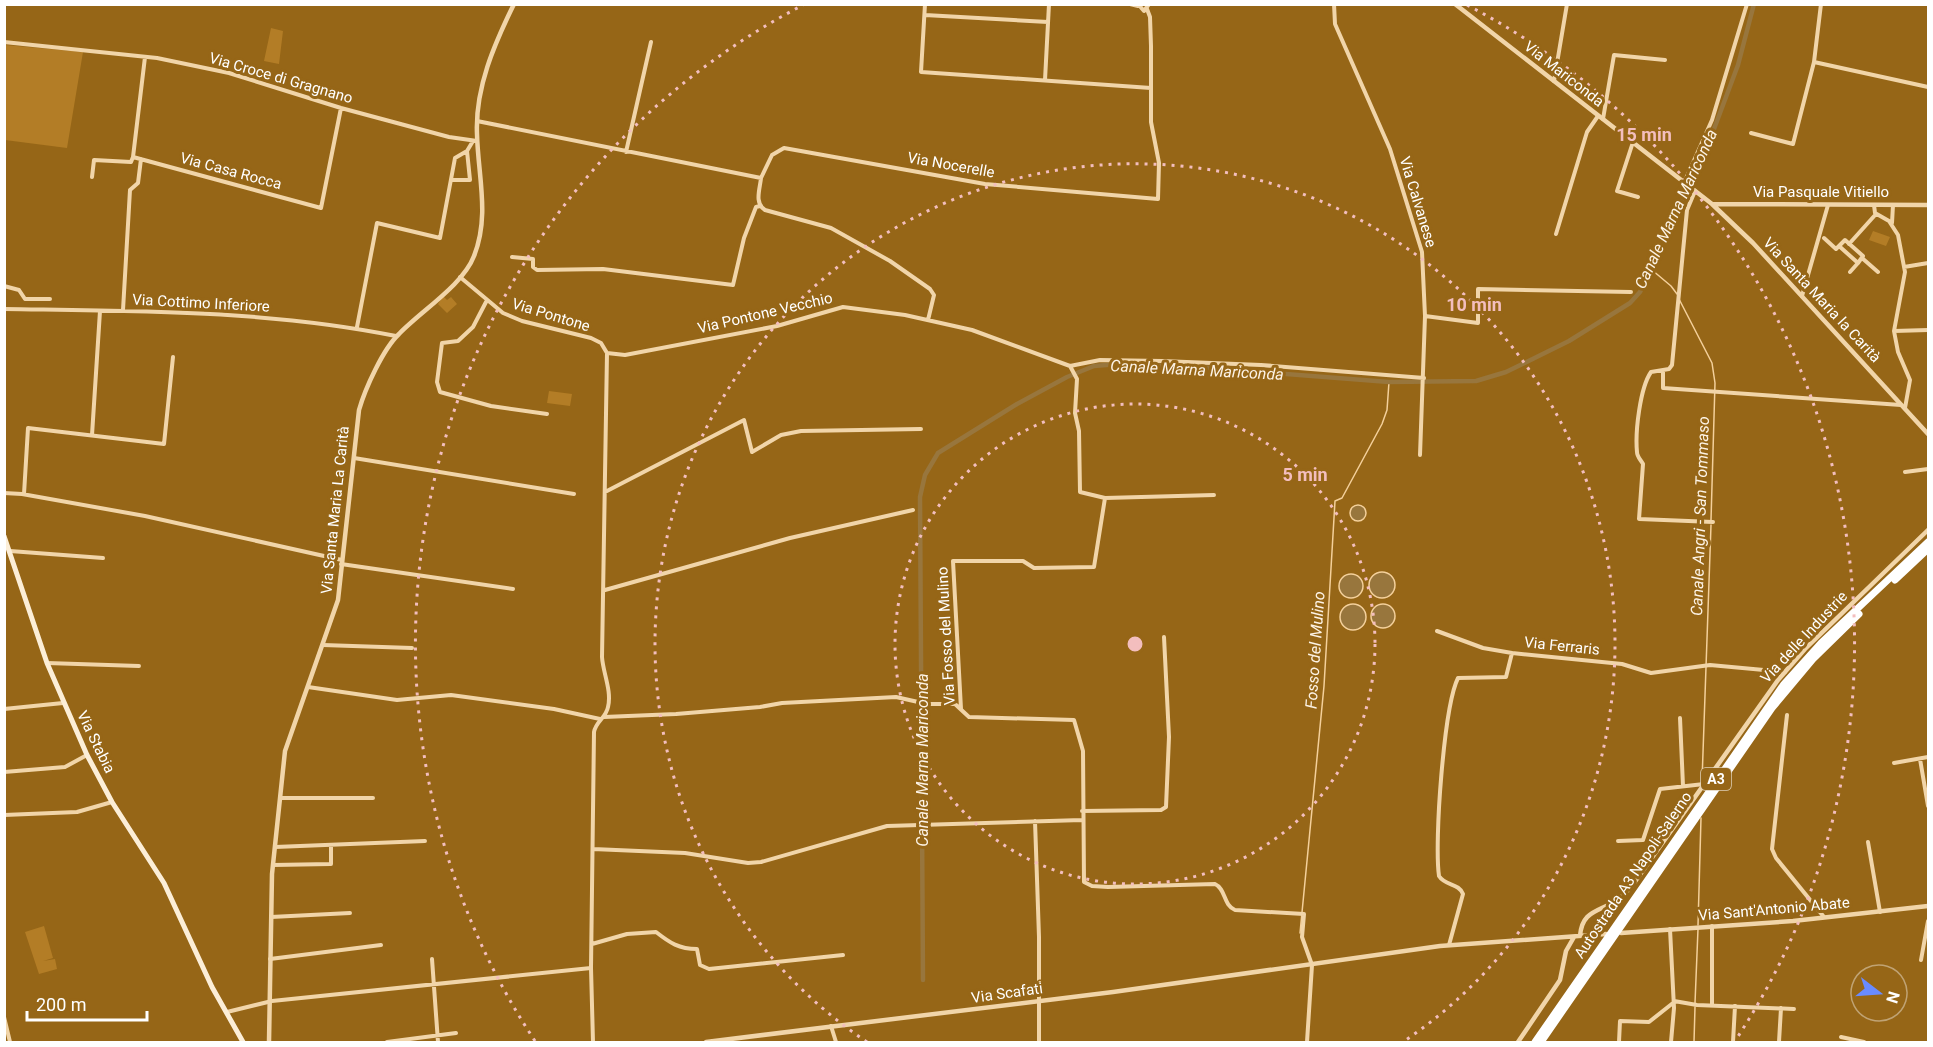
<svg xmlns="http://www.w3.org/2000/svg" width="1933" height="1047" viewBox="0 0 1933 1047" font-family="Roboto,sans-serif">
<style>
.green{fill:#b37d26}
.water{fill:#98763d;stroke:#f4d09b;stroke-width:1.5}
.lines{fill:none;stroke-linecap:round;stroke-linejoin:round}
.stream{stroke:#f4d09b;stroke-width:1.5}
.canal{stroke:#98763d;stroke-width:4.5}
.minor{stroke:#f1d5a9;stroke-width:4}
.tertiary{stroke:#f1d5a9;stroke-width:4.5}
.secondary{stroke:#fceed7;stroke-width:5}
.motorway{stroke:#fff;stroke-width:7}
.ring{fill:none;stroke:#f3bebe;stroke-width:3;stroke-dasharray:3 6}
.labels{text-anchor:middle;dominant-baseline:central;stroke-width:6;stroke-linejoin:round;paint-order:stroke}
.shield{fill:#966617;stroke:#e0d1b9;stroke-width:1.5}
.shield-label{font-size:14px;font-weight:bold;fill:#fff}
.street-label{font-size:15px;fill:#fff;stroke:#966617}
.water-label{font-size:16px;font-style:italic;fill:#fdf3e5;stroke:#966617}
.centre{fill:#f3bebe;stroke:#966617;stroke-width:3}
.ring-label{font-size:18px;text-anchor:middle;font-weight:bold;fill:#f3bebe;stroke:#966617;stroke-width:6;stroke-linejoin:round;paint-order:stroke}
</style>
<rect width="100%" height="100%" fill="#966617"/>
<path class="green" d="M271 28 283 31 279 64 264 61Z
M5 45 83 52 67 148 5 140Z
M1873 231 1890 237 1886 246 1869 240Z
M443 296 447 300 451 297 457 304 447 313 438 304Z
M549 391 572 394 570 406 547 403Z
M44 926 53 958 43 961 55 959 57 969 39 974 25 932Z"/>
<path class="water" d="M1350 513a8 8 0 1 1 16 0a8 8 0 1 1-16 0Z
M1369 585a13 13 0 1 1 26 0a13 13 0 1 1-26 0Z
M1339 586a12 12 0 1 1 24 0a12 12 0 1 1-24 0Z
M1371 616a12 12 0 1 1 24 0a12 12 0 1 1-24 0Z
M1340 617a13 13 0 1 1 26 0a13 13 0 1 1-26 0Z"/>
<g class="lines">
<path class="stream" d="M1652 270 1671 286 1677 294
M1679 299 1712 363 1715 383 1711 520
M1702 781 1711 525
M1698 925 1701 818
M1300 933 1324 686 1335 501 1342 498 1382 424 1387 410 1389 382
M1695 1003 1698 929
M1694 1042 1695 1007"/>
<path class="canal" d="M923 980 920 497 925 475 938 453 1017 404 1067 377 1094 366 1119 364 1196 367 1389 382 1476 381 1506 372 1569 341 1630 303 1640 292 1708 145 1738 65 1754 4"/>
<path class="minor" d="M925 4 921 72 1151 88
M1130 4 1138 6
M1138 4 1144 11 1149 4
M1334 4 1335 24 1390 149 1422 252 1425 316 1420 455
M925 15 1048 22
M4 42 157 58 229 73 341 108 449 137 477 141
M1814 62 1928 87
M1045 80 1049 4
M1554 81 1567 4
M1603 119 1614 55 1665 60
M477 121 761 178 772 155 784 148 985 184 1158 199 1159 163 1151 122V46L1150 17 1147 9
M1751 133 1793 144 1814 62 1821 4
M1633 142 1617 191 1638 197
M626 152 651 42
M133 157 321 208 341 108
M133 157 145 57
M92 177 94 160 131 162 133 157
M761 178C760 189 754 203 765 210L831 228 890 261 930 289 934 295 928 320
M451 180H470L467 151
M1684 183 1712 120 1747 4
M1695 191 1687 210 1672 365 1669 369 1651 372C1640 388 1635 432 1637 452 1637 457 1641 460 1643 464L1639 519 1713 522
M1874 205 1875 213 1889 221 1898 235 1905 272 1894 331 1898 352 1910 380 1905 408
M1892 223 1893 205
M1556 234 1587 132 1598 116
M1824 238 1836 249 1839 246
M1845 240 1863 256 1858 263 1839 246Z
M1849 244 1876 214
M512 257 533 259V267L537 270 603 269 733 285 744 238 756 207 760 206
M1862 258 1878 272
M1904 267 1928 263
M1850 272 1858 263
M460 277 503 313 522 321 591 338 601 343 607 353
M4 286 19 290 25 299H50
M1802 296 1828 205
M486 302 473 327 458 341 442 343 437 382 440 392 491 406 547 414
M4 309C135 311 267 310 396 336
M123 310 130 190 138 183 141 159
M1425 316 1478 323V289L1631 292
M357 327 377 223 440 238 455 158 467 151 473 141
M1894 331 1928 330
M607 353 625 355 777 326 843 307 905 315 972 330 1070 366 1100 360 1162 361 1261 365 1424 378
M1070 366 1077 379 1075 413 1079 431 1080 492 1105 498
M1663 370V388L1901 405
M92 435 100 311
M354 458 574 494
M1905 472 1928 469
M605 492 744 420 752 452 781 435 801 431 921 429
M4 493 22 494 145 516 342 560
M24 494 28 428 164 444 173 357
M10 551 103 558
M341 564 513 589
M605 590 790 538 913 510
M1437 631 1483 648 1512 653
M323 645 412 648
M47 663 139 666
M308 687 397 700 451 695 554 709 600 719
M4 709 63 703
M961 709 953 561H1023L1034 568 1094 567 1105 498 1214 495
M1787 715 1772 849 1776 858 1824 917
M604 717 676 714 760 707 782 703 896 697 927 704H955L969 717 1074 720 1083 751 1084 882 1092 886 1108 887 1215 884C1226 889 1223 905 1235 910L1304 914 1302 937 1312 965 1307 1042
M1680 718 1683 786
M1920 759 1928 806
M1894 763 1928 757
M4 772 65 767 87 755
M280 798H373
M1082 811 1161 810 1166 807 1169 737 1164 637
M4 815 77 812 112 802
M1035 821 1039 937V1042
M1618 841 1643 840 1660 789 1704 784
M1868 842 1880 912
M275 847 425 841
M593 849 685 853 748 863 761 862 887 826 1082 820
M273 865 331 864V845
M271 917 350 913
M1712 926V1005
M1670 929 1674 1008 1671 1042
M592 944 627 934 656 932C670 943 679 949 697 949L700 965 709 969 843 955
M1449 945 1463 894C1459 883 1445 886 1439 876 1434 842 1444 706 1458 678L1506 677 1512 653 1622 664 1651 673 1710 665 1785 672
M270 959 381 945
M432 959 438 1042
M1921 960 1928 921
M1674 1001 1697 1005 1794 1009
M227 1012 272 1001 591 968
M4 1017 10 1042
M831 1026 836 1042
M1841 1037 1864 1042
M387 1042 456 1033
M593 1042 591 968 594 732C596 721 606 718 608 707 612 691 603 673 602 657L607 353
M1619 1042 1620 1021 1649 1022 1673 1003
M1733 1042 1735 1006
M1779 1042 1781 1008"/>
<path class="tertiary" d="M1455 4 1712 204 1753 243 1928 434
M1712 204 1928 205
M1621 933 1793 921 1928 906
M1580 936C1582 910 1599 912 1617 900 1624 896 1629 889 1634 883L1778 680 1805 649 1928 530
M269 1042 272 874 285 751 338 600 359 410C365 389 383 349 399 334 421 311 463 285 474 256 490 216 478 176 477 134 475 88 494 45 514 4
M706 1042 1113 992 1440 946 1606 934
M1518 1042 1560 980 1566 951 1574 937"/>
<path class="secondary" d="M4 536 47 663 87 755 112 802 164 883 212 987 243 1042"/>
<path class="motorway" d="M1895 580 1928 549
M1535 1042 1784 684 1821 643 1928 542
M1541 1042 1772 708 1813 659 1859 614"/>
</g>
<g class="ring">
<circle cx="1135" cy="644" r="240"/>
<path d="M867 1042A480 480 0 1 1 1403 1042"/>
<path d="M535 1041A720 720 0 0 1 803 5M1467 5A720 720 0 0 1 1735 1041"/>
</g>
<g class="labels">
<rect class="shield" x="1701" y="768" width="30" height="22" rx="4.5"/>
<g class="shield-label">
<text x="1716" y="779">A3</text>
</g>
<g class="street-label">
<text transform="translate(1564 74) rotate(38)">Via Mariconda</text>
<text transform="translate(281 78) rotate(16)">Via Croce di Gragnano</text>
<text transform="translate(951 165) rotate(10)">Via Nocerelle</text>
<text transform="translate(231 171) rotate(15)">Via Casa Rocca</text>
<text x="1821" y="192">Via Pasquale Vitiello</text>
<text transform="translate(1418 202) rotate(73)">Via Calvanese</text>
<text transform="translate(1822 300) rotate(47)">Via Santa Maria la Carità</text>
<text transform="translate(201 303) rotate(3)">Via Cottimo Inferiore</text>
<text transform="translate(765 313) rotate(-13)">Via Pontone Vecchio</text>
<text transform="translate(551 315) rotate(17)">Via Pontone</text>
<text transform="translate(335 510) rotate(-84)">Via Santa Maria La Carità</text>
<text transform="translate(946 636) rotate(-93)">Via Fosso del Mulino</text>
<text transform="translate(1804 637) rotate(-47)">Via delle Industrie</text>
<text transform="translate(1562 646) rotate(6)">Via Ferraris</text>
<text transform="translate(96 742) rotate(64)">Via Stabia</text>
<text transform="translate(1633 875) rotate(-56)">Autostrada A3 Napoli-Salerno</text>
<text transform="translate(1774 909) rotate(-5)">Via Sant'Antonio Abate</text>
<text transform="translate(1007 993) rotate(-8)">Via Scafati</text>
</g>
<g class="water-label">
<text transform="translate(1676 209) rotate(-65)">Canale Marna Mariconda</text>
<text transform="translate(1197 370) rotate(3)">Canale Marna Mariconda</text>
<text transform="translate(1700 516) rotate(-88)">Canale Angri - San Tommaso</text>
<text transform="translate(1315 650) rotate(-86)">Fosso del Mulino</text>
<text transform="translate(922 760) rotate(-90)">Canale Marna Mariconda</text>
</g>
</g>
<circle cx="1135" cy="644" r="9" class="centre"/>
<g class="ring-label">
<text x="1644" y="141">15 min</text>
<text x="1474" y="311">10 min</text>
<text x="1305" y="481">5 min</text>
</g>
<rect width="1933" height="1047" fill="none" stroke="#ffffff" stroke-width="12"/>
<g transform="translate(1879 993) rotate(107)"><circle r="28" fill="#966617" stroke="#c0a374" stroke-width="1.5"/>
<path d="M0-4.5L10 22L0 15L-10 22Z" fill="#698bff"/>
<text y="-9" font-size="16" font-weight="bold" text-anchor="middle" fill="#ffffff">N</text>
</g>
<path d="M27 1011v9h120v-9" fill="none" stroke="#ffffff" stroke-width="3"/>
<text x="36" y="1011" font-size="18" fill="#ffffff" stroke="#966617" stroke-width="4.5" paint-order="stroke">200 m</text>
</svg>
